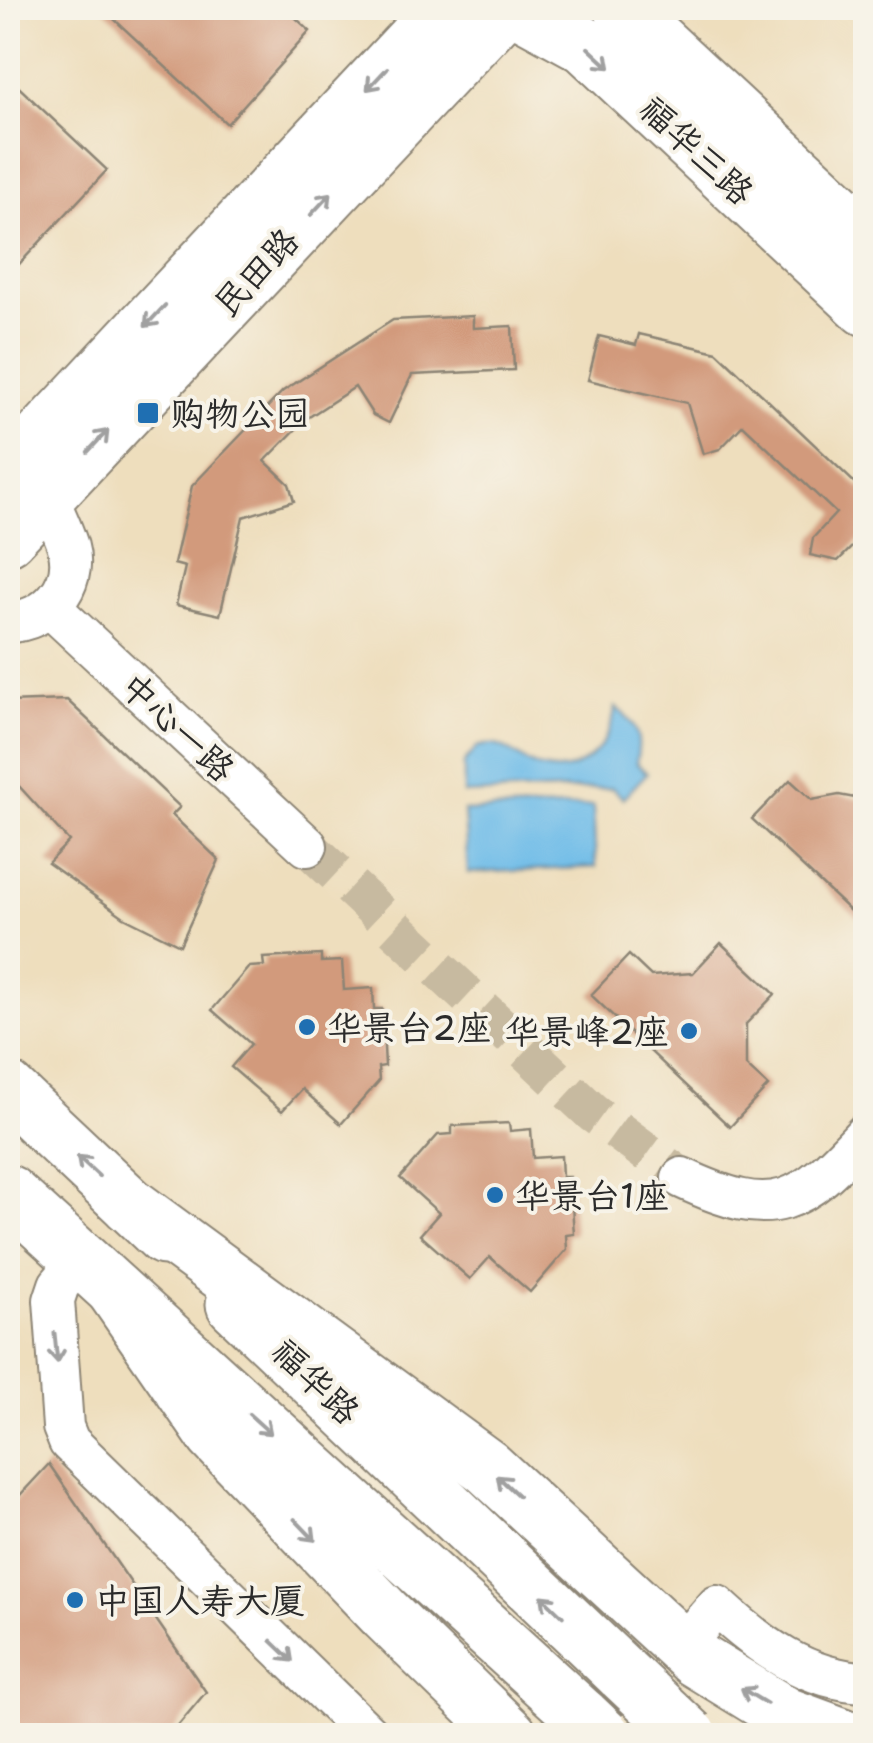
<svg xmlns="http://www.w3.org/2000/svg" width="873" height="1743" viewBox="0 0 873 1743" font-family="'Shantell Sans','LXGW WenKai TC',sans-serif">
<style>
.water{fill:#6ebce8;stroke:#4c748a;stroke-width:2.5}
.building{fill:#d29a7c}
.lines{fill:none;stroke-linecap:round;stroke-linejoin:round}
.street-tunnel{stroke:#c7baa0;stroke-width:40;stroke-dasharray:40 20;stroke-linecap:butt}
.street-casing{stroke:#8c8474;stroke-width:44}
.secondary-casing{stroke:#8c8474;stroke-width:59}
.primary-casing{stroke:#8c8474;stroke-width:59}
.street{stroke:#fff;stroke-width:40}
.secondary{stroke:#fff;stroke-width:55}
.primary{stroke:#fff;stroke-width:55}
.secondary-bridge-casing{stroke:#8c8474;stroke-width:59;stroke-linecap:butt}
.secondary-bridge{stroke:#fff;stroke-width:55}
.oneway{stroke:#a0a0a0}
.poi-dot{fill:#1f6fb2;stroke:#f7f3e8;stroke-width:4}
.labels{text-anchor:middle;dominant-baseline:central;stroke-width:8;stroke-linejoin:round;paint-order:stroke}
.street-label{font-size:35px;fill:#2b2b2b;stroke:#f7f3e8}
.poi-label{font-size:35px;fill:#2b2b2b;stroke:#f7f3e8;text-anchor:start}
</style>
<rect width="100%" height="100%" fill="#f7f3e8"/>
<filter id="ink" filterUnits="userSpaceOnUse"><feTurbulence type="fractalNoise" baseFrequency=".01" numOctaves="2"/><feDisplacementMap in="SourceGraphic" scale="20" xChannelSelector="R" yChannelSelector="G"/><feConvolveMatrix kernelMatrix="1 2 1 2 8 2 1 2 1" color-interpolation-filters="sRGB"/></filter>
<filter id="wash" filterUnits="userSpaceOnUse"><feTurbulence type="fractalNoise" baseFrequency=".0048" numOctaves="4" result="noise"/><feDisplacementMap in="SourceGraphic" scale="40" xChannelSelector="R" yChannelSelector="G"/><feGaussianBlur stdDeviation="2.25" result="paint"/><feColorMatrix in="noise" values="0 0 0 0 0 0 0 0 0 0 0 0 0 0 0 0 0 1.4 0 .05"/><feComposite in="paint" operator="in"/></filter>
<g filter="url(#wash)">
<rect width="100%" height="100%" fill="#eedebd"/>
<path class="water" d="M615 707C637 723 642 736 636 763L647 773 623 798 612 788 464 794V763L477 747C505 737 515 761 541 768 582 779 612 744 615 707Z
M593 806 596 867 468 873 464 811Z"/>
<g id="blocks">
<path class="building" d="M102 8H285L310 31 227 124Z
M8 77 107 170 8 276Z
M473 316V328L512 326 514 370 412 375 389 423 373 415 355 387 306 419 265 461 289 484 294 501 243 517 220 615 176 605 185 567 174 564 192 486 283 391 393 320Z
M639 334 717 352 860 488 866 482V540L862 537 838 561 810 555 813 538 836 513 743 425 720 449 703 454 687 403 588 380 599 336 636 345Z
M67 700 180 807 172 815 219 860 180 945 124 917 48 863 69 841 8 774V702Z
M790 780 812 800 839 795 866 800V926L752 819Z
M721 943 775 994 746 1024V1066L768 1086 730 1127 591 995 629 955 651 976 693 973Z
M321 955V962L342 961 344 990 373 988 374 1009H382L385 1066 378 1067 379 1081 341 1124 302 1089 282 1111 231 1067 251 1044 212 1010 249 967 264 966 263 958Z
M509 1123 510 1131 531 1129 533 1158 561 1156 562 1177H570L574 1234 566 1235 567 1249 530 1292 490 1257 470 1279 420 1235 439 1213 400 1178 438 1135 452 1134V1126Z
M49 1464 206 1692 169 1736H8V1508Z"/>
</g>
</g>
<g filter="url(#ink)">
<use href="#blocks" fill-opacity="0" stroke="#8c8474" stroke-width="2.5"/>
<g class="lines">
<path class="street-tunnel" d="M307 846 593 1113 682 1178"/>
<g class="street-casing">
<path id="street" d="M50 607 307 846
M8 622C46 622 79 586 68 547 63 530 54 512 47 496
M682 1178C776 1222 799 1205 866 1133
M81 1259 59 1285 54 1300 63 1427 69 1442 370 1736
M695 1631 717 1606C759 1645 806 1680 866 1682"/>
</g>
<g class="secondary-casing">
<path id="secondary" d="M517 8 585 45 866 308
M622 8 866 235
M8 473 443 8
M8 537 505 8
M8 1090 164 1237
M8 1193 583 1717
M234 1304 623 1674"/>
</g>
<g class="primary-casing">
<path id="primary" d="M130 1205 487 1467 695 1659 786 1715 843 1736
M114 1290 214 1435 386 1615 510 1736"/>
</g>
<use href="#street" class="street"/>
<use href="#secondary" class="secondary"/>
<use href="#primary" class="primary"/>
<g class="secondary-bridge-casing">
<path id="secondary-bridge" d="M623 1674 689 1736
M583 1717 603 1736"/>
</g>
<use href="#secondary-bridge" class="secondary-bridge"/>
</g>
<defs><path id="oneway-shaft" d="M-6 0H5M1.5-3L5.5 0L1.5 3" fill="none" stroke-width="1.6" stroke-linecap="round" stroke-linejoin="round" transform="scale(2.5)"/></defs>
<g class="oneway">
<use href="#oneway-shaft" transform="translate(599 58) rotate(43)"/>
<use href="#oneway-shaft" transform="translate(377 79) rotate(133)"/>
<use href="#oneway-shaft" transform="translate(321 204) rotate(-47)"/>
<use href="#oneway-shaft" transform="translate(155 316) rotate(133)"/>
<use href="#oneway-shaft" transform="translate(98 441) rotate(-47)"/>
<use href="#oneway-shaft" transform="translate(88 1166) rotate(-137)"/>
<use href="#oneway-shaft" transform="translate(56 1348) rotate(84)"/>
<use href="#oneway-shaft" transform="translate(260 1424) rotate(42)"/>
<use href="#oneway-shaft" transform="translate(508 1486) rotate(-137)"/>
<use href="#oneway-shaft" transform="translate(305 1530) rotate(46)"/>
<use href="#oneway-shaft" transform="translate(552 1606) rotate(-136)"/>
<use href="#oneway-shaft" transform="translate(282 1651) rotate(44)"/>
<use href="#oneway-shaft" transform="translate(754 1696) rotate(-149)"/>
</g>
</g>
<g class="poi-dot">
<rect x="136" y="401" width="24" height="24" rx="5"/>
<circle cx="307" cy="1027" r="10"/>
<circle cx="689" cy="1031" r="10"/>
<circle cx="495" cy="1195" r="10"/>
<circle cx="75" cy="1600" r="10"/>
</g>
<g class="labels">
<g class="street-label">
<text transform="translate(697 150) rotate(43)">福华三路</text>
<text transform="translate(256 272) rotate(-47)">民田路</text>
<text transform="translate(178 727) rotate(43)">中心一路</text>
<text transform="translate(316 1381) rotate(44)">福华路</text>
</g>
<g class="poi-label">
<text x="170" y="413">购物公园</text>
<text x="327" y="1027">华景台2座</text>
<text x="669" y="1031" text-anchor="end">华景峰2座</text>
<text x="515" y="1195">华景台1座</text>
<text x="95" y="1600">中国人寿大厦</text>
</g>
</g>
<rect width="873" height="1743" fill="none" stroke="#f7f3e8" stroke-width="40"/>
</svg>
